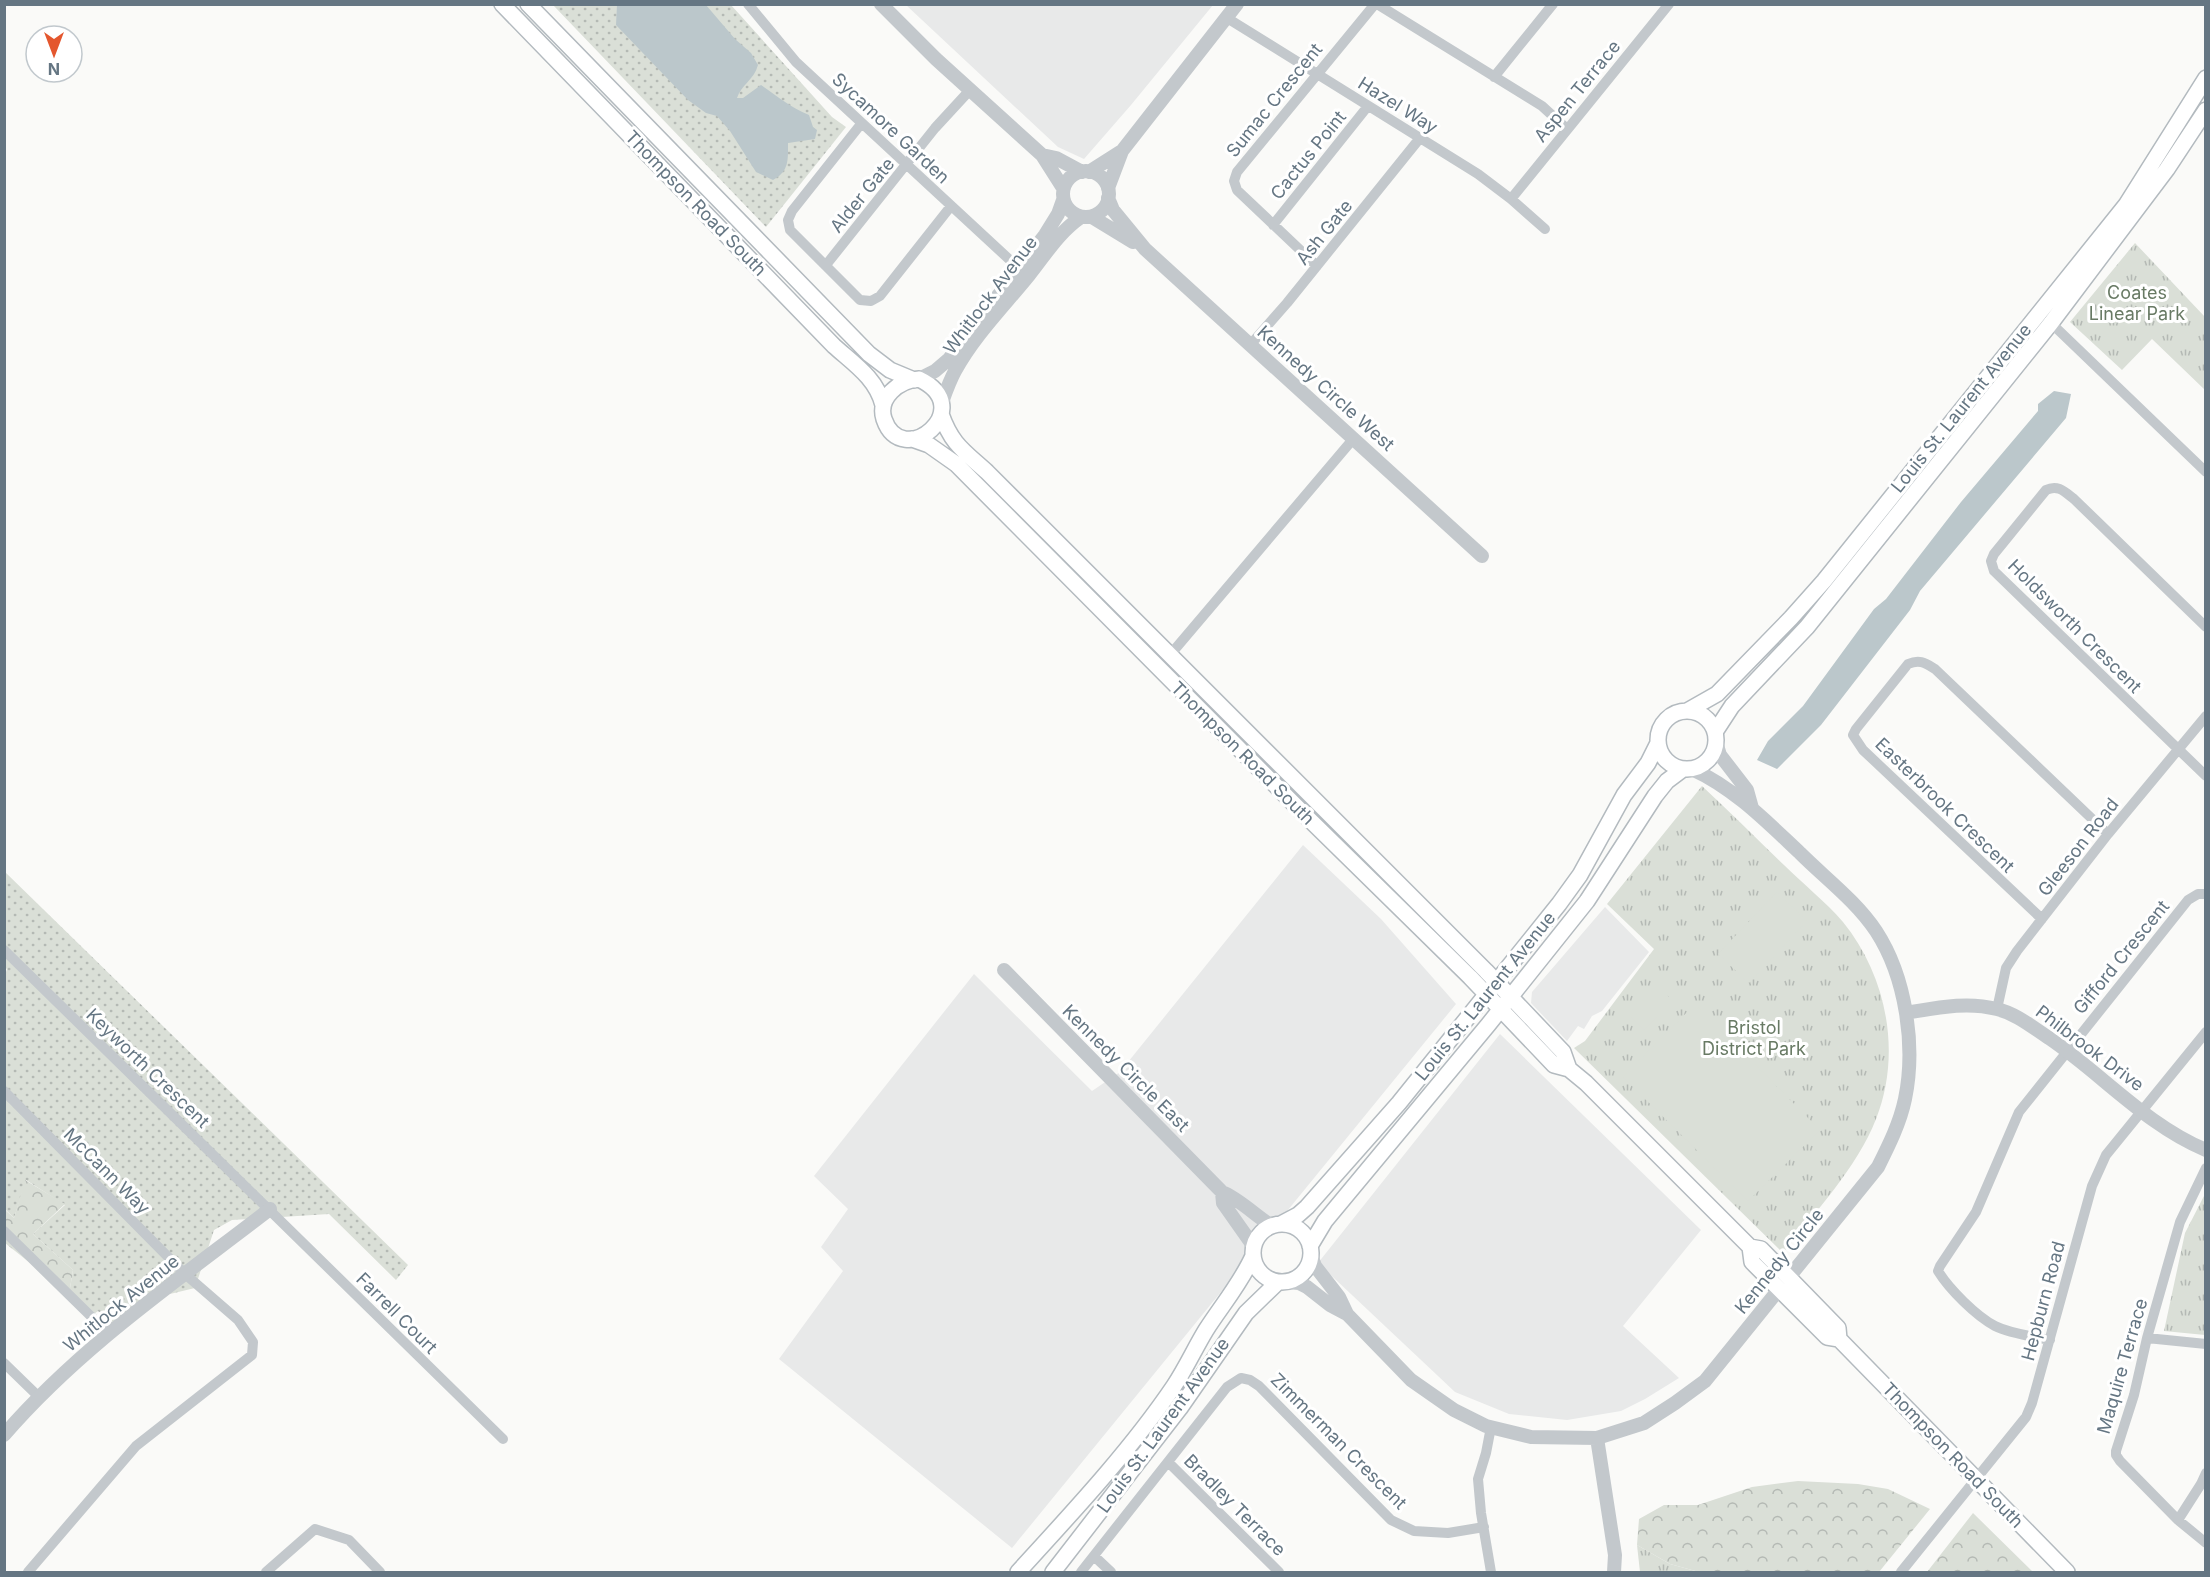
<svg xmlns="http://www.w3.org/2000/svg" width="2210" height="1577" viewBox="0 0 2210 1577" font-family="Inter,sans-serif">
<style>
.built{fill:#e8e9e9}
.grass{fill:url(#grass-dots)}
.forest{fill:url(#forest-crowns)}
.park{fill:url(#park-tufts)}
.pitch{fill:#dadfd7}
.water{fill:#bbc7cb}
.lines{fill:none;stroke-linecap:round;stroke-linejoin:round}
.secondary-casing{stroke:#b3babf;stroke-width:18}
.minor{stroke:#c3c8cc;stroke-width:10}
.tertiary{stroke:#c3c8cc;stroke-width:14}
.secondary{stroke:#fff;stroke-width:15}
.labels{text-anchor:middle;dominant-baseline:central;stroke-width:6;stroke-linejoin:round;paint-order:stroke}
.street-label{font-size:18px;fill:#657683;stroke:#fff}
.park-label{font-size:18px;fill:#687a64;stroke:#fff}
</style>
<defs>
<pattern id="grass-dots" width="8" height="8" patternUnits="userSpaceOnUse" patternTransform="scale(1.5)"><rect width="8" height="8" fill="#dadfd7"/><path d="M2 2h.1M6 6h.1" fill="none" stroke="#b4b9b4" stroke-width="1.8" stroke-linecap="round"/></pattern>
<pattern id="forest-crowns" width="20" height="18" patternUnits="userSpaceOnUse" patternTransform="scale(1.5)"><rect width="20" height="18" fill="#dadfd7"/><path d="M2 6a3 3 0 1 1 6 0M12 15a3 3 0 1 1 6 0" fill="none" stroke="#b4b9b4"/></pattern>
<pattern id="park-tufts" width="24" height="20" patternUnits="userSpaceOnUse" patternTransform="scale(1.5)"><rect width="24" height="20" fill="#dadfd7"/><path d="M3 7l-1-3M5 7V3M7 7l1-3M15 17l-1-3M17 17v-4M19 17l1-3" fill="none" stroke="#b4b9b4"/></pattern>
</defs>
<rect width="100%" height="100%" fill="#fafaf8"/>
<path class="built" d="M906 5H1213L1131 105 1084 159 1058 147Z
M1303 845 1381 919 1456 1004 1012 1548 779 1359 843 1271 821 1247 848 1209 814 1176 974 974 1092 1091 1120 1072Z
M1605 907 1649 952 1602 1011 1592 1016 1584 1029 1578 1026 1567 1041 1531 1003 1532 992Z
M1500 1034 1701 1230 1623 1326 1679 1378 1645 1399 1621 1411 1567 1420 1509 1414 1455 1392 1318 1263Z"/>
<path class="grass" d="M553 5H731L832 117 846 127 766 227Z
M4 871 408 1265 396 1280 329 1214 232 1220 214 1230 195 1288 149 1299 121 1332 98 1311 94 1314 69 1294 73 1270 33 1234 65 1205 26 1180 14 1218 5 1209 4 978 7 969 4 967Z"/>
<path class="forest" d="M25 1180 65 1204 33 1234 73 1270 69 1294 5 1243 4 1209 14 1218Z
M1798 1481 1858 1484 1888 1489 1930 1509 1879 1572H1699L1670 1564 1637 1545 1639 1519 1664 1505H1698L1752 1487Z
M1973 1513 2033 1572H2034H1927Z"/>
<path class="park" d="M2135 243 2205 317V390L2152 339 2122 370 2070 322Z
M1702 786C1730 812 1757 839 1784 865 1803 884 1826 902 1843 922 1887 976 1902 1054 1876 1119 1857 1168 1815 1212 1783 1253L1574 1048 1585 1041 1654 949 1607 904Z
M2205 1194V1335L2164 1331 2185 1233Z
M1637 1545 1670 1564 1699 1572H1640Z"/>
<path class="pitch" d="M1777 892 1807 921 1749 983 1718 954Z
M1657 985 1673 1001 1644 1030 1628 1014Z
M1695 1004 1820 1130 1748 1201 1623 1077Z"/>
<path class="water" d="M617 5H706L735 39 751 53 758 65C754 80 741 85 737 98H743L761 85C777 96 790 107 809 115L813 127 817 130 815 139 788 143C788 161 789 171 773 180L756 172 730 131 717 116 706 113 688 100 616 25Z
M2054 391 2071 394 2066 418 1920 591 1910 610 1821 725 1777 769 1757 760 1768 741 1803 706 1874 609 1886 599 1961 502 2038 411V404Z"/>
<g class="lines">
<g class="secondary-casing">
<path id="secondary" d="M502 4 834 346C854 364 876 378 883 405
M528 4 869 354 890 370 914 380
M919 379C980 408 902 472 884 419 877 398 899 380 919 379Z
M941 414C952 445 964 451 987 472L1486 971 1563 1052 1569 1069
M912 439 929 445 956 464 1310 820 1470 977 1554 1065 1569 1069 1586 1083 1750 1247 1752 1262 1827 1337 1839 1339 2067 1572
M1687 711 1717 694 1791 618 1824 581 2126 205 2206 78
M1658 740a29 29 0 1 1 58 0a29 29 0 1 1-58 0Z
M1715 732 1732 706 1807 627 2051 323 2167 169 2206 110
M1281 1224 1298 1215 1307 1207 1399 1103 1559 904 1580 875 1624 795 1648 763 1658 743
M1253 1253a29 29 0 1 1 58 0a29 29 0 1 1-58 0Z
M1310 1246 1325 1221 1488 1025 1587 901 1655 796 1667 781 1683 769
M1750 1247 1761 1249 1838 1328 1839 1339
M1018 1572C1071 1514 1130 1451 1174 1386 1186 1368 1195 1348 1206 1330 1222 1305 1241 1283 1253 1256
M1053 1572 1180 1408 1246 1313 1278 1282"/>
</g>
<path class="minor" d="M748 4 796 62 1025 274
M1377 4 1542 106 1567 129
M1227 18 1478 174 1511 199 1545 229
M1494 77 1553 4
M861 124 792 211 788 220 790 230 860 300 871 301 880 296 951 206
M1511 199 1669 4
M1273 225 1368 106
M826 265 935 128 970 90
M1317 266 1237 190 1234 181 1237 172 1375 4
M2051 323 2206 472
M1251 344 1287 303 1420 138
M2206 627 2074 499C2065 492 2058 484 2046 490L1994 554 1991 561 1994 571 2206 776
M1170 655 1354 438
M2042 919 1863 750 1853 735 1856 729 1908 664C1920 659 1925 663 1935 669L2108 834
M4 950 503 1439
M1997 1009 2006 968 2017 951 2108 834 2206 716
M4 1091 185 1274 238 1320 253 1342 252 1355 136 1446 28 1572
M2206 1168 2180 1222 2147 1338 2134 1395 2116 1451V1455L2120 1461 2178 1520 2206 1543
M4 1231 109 1334
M2147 1338 2206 1344
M2050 1340C2032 1336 2011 1334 1995 1326 1976 1316 1949 1289 1938 1271L1940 1266 1976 1212 2019 1112 2188 900 2198 894H2206
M4 1363 39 1397
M1491 1427 1486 1453 1478 1479 1481 1513 1491 1572
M1168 1462 1279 1572
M2178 1520 2201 1484 2206 1473
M1094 1556 1111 1572
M266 1572 315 1529 349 1540 380 1572
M1081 1572 1227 1387 1241 1378 1250 1380 1259 1386 1391 1520 1414 1531 1448 1533 1484 1527
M1901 1572 2026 1417 2032 1403 2092 1186 2106 1155 2206 1032"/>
<path class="tertiary" d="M881 4 936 59 1042 155 1063 188
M1042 155 1056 158 1082 172
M1063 194a23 23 0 1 1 46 0a23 23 0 1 1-46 0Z
M1089 172 1122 151 1237 4
M1108 188 1122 151
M1108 198 1113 210 1145 249 1482 556
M1092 217 1133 242
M919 379 935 371 949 359 1045 235 1058 214 1063 200
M941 405C945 394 949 382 955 371 974 336 1004 306 1029 275 1046 254 1058 233 1081 217
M1716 742 1720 755 1747 790 1752 808
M1004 970 1222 1192
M1906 1013C1936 1008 1966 1001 1997 1009 2017 1014 2032 1027 2049 1038 2102 1074 2146 1125 2206 1150
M1254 1247 1223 1203 1222 1192C1238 1198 1256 1216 1272 1226
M1311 1255 1315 1266 1339 1297 1347 1314
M1287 1282 1299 1283 1307 1287 1330 1305 1347 1314 1411 1380 1454 1410 1486 1426 1531 1437 1597 1438 1644 1423 1675 1403 1705 1381 1878 1167C1889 1145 1900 1123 1905 1099 1916 1046 1906 977 1876 931 1856 901 1825 878 1800 853 1767 822 1734 788 1692 769
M4 1435C80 1347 178 1280 270 1209
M1597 1438 1615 1555 1614 1572"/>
<use href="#secondary" class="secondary"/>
</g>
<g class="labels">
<g class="street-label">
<text transform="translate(1577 91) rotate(-51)">Aspen Terrace</text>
<text transform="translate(1274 100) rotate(-51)">Sumac Crescent</text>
<text transform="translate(1398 105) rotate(32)">Hazel Way</text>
<text transform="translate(891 128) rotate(43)">Sycamore Garden</text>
<text transform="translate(1308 155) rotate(-51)">Cactus Point</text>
<text transform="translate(862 195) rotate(-51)">Alder Gate</text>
<text transform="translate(696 203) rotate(46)">Thompson Road South</text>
<text transform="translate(1324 232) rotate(-51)">Ash Gate</text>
<text transform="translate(990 295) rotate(-53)">Whitlock Avenue</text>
<text transform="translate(1326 388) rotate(42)">Kennedy Circle West</text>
<text transform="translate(1961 408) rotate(-51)">Louis St. Laurent Avenue</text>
<text transform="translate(2075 626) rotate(45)">Holdsworth Crescent</text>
<text transform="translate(1243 753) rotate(45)">Thompson Road South</text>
<text transform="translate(1945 805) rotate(44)">Easterbrook Crescent</text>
<text transform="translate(2078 847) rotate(-52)">Gleeson Road</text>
<text transform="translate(2121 957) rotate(-51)">Gifford Crescent</text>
<text transform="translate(1485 996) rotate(-51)">Louis St. Laurent Avenue</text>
<text transform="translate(2090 1048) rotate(37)">Philbrook Drive</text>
<text transform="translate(148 1068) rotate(44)">Keyworth Crescent</text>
<text transform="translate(1126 1068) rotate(45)">Kennedy Circle East</text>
<text transform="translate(107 1171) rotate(45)">McCann Way</text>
<text transform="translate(1779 1261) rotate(-51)">Kennedy Circle</text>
<text transform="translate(2043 1301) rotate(-75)">Hepburn Road</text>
<text transform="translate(121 1303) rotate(-39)">Whitlock Avenue</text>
<text transform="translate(397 1313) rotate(45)">Farrell Court</text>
<text transform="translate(2122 1366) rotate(-74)">Maquire Terrace</text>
<text transform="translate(1163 1425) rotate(-54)">Louis St. Laurent Avenue</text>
<text transform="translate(1339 1441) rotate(45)">Zimmerman Crescent</text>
<text transform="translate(1953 1455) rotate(46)">Thompson Road South</text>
<text transform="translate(1235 1505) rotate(45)">Bradley Terrace</text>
</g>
<g class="park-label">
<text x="2137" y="292">Coates<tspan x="2137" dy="21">Linear Park</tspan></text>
<text x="1754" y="1027">Bristol<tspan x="1754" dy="21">District Park</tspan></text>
</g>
</g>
<rect width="2210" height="1577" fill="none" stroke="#657683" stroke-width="12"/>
<g transform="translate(54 54) rotate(180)"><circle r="28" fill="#ffffff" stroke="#c1c8cd" stroke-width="1.5"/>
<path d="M0-4.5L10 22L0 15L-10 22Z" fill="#e4572e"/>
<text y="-9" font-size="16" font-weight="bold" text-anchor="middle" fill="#657683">N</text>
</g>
</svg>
